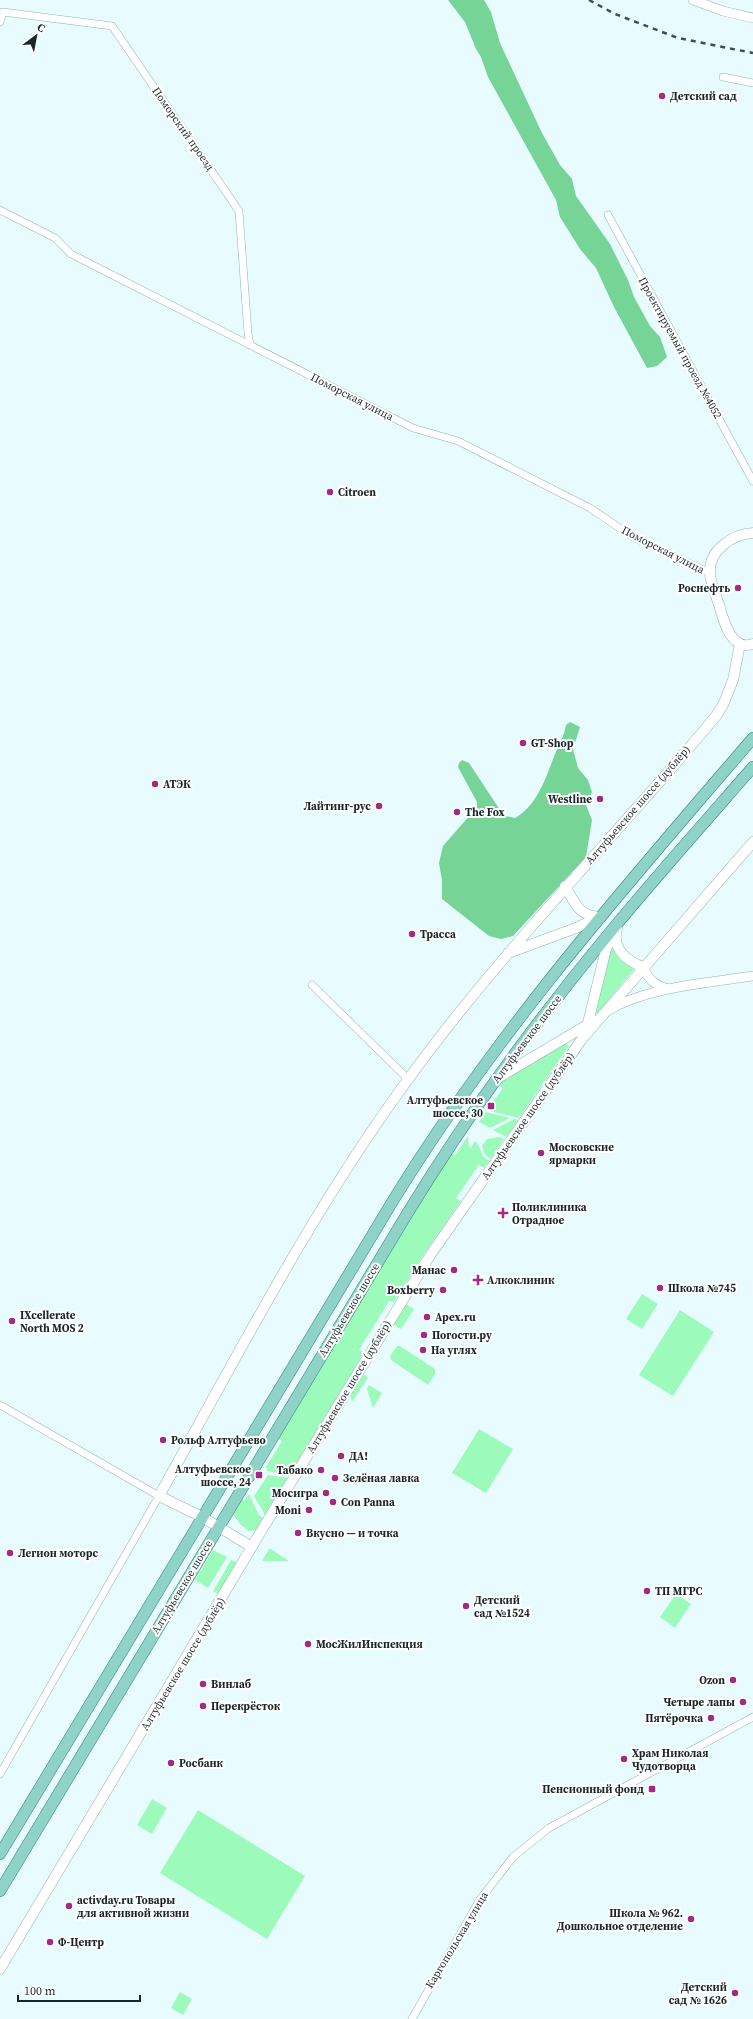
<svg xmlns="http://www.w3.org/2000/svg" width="753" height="2019" viewBox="0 0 753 2019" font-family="'Source Serif 4',serif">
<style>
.green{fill:#9cfbbb}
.forest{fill:#75d496}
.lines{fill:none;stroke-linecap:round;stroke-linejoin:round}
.minor-casing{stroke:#91b1b5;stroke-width:8}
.tertiary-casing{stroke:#91b1b5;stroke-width:10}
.secondary-casing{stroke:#91b1b5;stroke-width:11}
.primary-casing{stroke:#358478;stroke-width:12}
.minor{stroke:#fff;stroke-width:7}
.tertiary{stroke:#fff;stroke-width:9}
.secondary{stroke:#fff;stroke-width:10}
.primary{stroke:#8fd3c8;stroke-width:11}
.rail{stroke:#404e51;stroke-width:2.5;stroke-dasharray:5 5;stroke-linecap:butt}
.poi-dot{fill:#a02b85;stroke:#fff;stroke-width:1.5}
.labels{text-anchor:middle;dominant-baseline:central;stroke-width:4;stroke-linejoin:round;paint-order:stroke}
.poi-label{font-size:11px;font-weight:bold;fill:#1a2729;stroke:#fff;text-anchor:start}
.street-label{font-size:11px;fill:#1a2729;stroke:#fff}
</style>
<rect width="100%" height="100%" fill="#e8fcff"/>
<path class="green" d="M611 946 620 960 634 969 597 1014 596 1012Z
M566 1043 569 1046 519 1118 490 1111 494 1105 492 1103 503 1088 499 1085 502 1081Z
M486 1112 510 1118 490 1128 479 1122Z
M514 1119 518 1120 506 1137 493 1130Z
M468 1136 469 1147 471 1148 475 1141C482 1147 479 1155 489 1161L484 1168 479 1165 456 1198 461 1201 426 1251 394 1302 389 1301 359 1350 364 1352 290 1475 267 1471 266 1467 282 1441 277 1438 451 1152 455 1155Z
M499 1137 504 1139 491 1159 485 1155 482 1146 487 1139Z
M642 1294 658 1304 642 1329 626 1319Z
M406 1304 414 1309 401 1329 393 1324Z
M680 1310 714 1332 673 1396 639 1375Z
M397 1346H400L435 1369V1374L428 1385 391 1360 390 1356Z
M363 1374 368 1378 352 1402 350 1395Z
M369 1385 382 1393 373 1408 367 1389Z
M479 1429 513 1449 486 1493 452 1473Z
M268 1475 288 1478 265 1515 254 1496Z
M249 1494 259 1515 263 1518 256 1530 249 1531 240 1524 233 1514 240 1498 244 1501Z
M269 1549H271L289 1561H262Z
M213 1550 227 1557 208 1588 195 1580Z
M231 1560 239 1563 220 1595 213 1591Z
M676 1594 691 1604 675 1628 660 1617Z
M152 1799 167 1808 152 1834 137 1825Z
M198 1810 305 1876 267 1939 160 1873Z
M180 1992 192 1999 183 2015 171 2008Z"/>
<path class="forest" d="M448 0H484L491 12 500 43 542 133 560 165 572 179 576 196 610 244 628 280 634 297 650 326 660 337 667 357 657 366 647 368 614 307 596 268 580 249 560 217 556 200 488 77 481 57 476 49 465 22Z
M570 722 580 727 573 749 578 768 588 780 592 792 586 805 592 820 586 857 513 936 501 939 489 936 442 899V880L439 863 443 846 477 807V802L458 767 459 763 462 760 469 763 500 810 506 816 515 818C538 805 546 777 555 754 560 743 564 736 566 725Z"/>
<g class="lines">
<g class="minor-casing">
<path id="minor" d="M0 22 3 12 112 26 239 211 248 333 250 345
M723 77 753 83
M0 210 55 238 71 254 413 428 458 441 590 508 633 537 710 573
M608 215 753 481
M312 985 408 1079
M0 1405 159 1496 0 1774
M412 2019 479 1901 513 1857 549 1828 753 1717"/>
</g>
<g class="tertiary-casing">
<path id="tertiary" d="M693 0 723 11 753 18
M643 967C649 980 656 987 670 989
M609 1010C648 987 708 983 753 976"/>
</g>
<g class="secondary-casing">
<path id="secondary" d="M753 533C733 534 709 550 710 572 710 583 717 597 720 608 723 618 727 634 736 641 740 645 747 646 753 644
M565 886C575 903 578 915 599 917
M617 929C611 948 627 961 643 967
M508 953 576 928 599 917
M587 1027 606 949 612 932
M498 1078 592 1022
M252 1547 202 1517 159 1496C237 1357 310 1214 404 1085 498 954 613 840 716 716L723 705 733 680 740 644
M0 1969 263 1528 431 1254 582 1039 753 842"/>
</g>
<g class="primary-casing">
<path id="primary" d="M0 1854 391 1204C494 1035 624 888 753 738
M0 1891 407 1214C466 1117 534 1024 607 936 654 879 704 823 753 767"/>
</g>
<use href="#minor" class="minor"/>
<use href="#tertiary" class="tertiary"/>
<use href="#secondary" class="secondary"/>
<use href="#primary" class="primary"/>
<path class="rail" d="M589 0 615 14 678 38 753 53"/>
</g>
<g class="poi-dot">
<circle cx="662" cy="96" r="4"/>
<circle cx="330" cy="492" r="4"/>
<circle cx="738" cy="588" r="4"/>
<circle cx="523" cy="743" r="4"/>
<circle cx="155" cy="784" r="4"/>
<circle cx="600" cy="799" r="4"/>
<circle cx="379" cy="806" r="4"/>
<circle cx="457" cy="812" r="4"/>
<circle cx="412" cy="934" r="4"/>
<rect x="487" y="1102" width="8" height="8" rx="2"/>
<circle cx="541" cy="1153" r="4"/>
<path d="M501 1207h4v4h4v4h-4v4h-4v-4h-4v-4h4z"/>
<circle cx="454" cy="1270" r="4"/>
<path d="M476 1274h4v4h4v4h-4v4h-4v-4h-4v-4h4z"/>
<circle cx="660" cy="1288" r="4"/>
<circle cx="443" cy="1290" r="4"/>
<circle cx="427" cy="1317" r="4"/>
<circle cx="12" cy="1321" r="4"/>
<circle cx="424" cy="1335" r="4"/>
<circle cx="423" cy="1350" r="4"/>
<circle cx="163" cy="1440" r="4"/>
<circle cx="341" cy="1456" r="4"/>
<circle cx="321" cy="1470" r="4"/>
<rect x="255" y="1471" width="8" height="8" rx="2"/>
<circle cx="335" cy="1478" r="4"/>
<circle cx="326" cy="1493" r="4"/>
<circle cx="333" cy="1502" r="4"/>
<circle cx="309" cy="1510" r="4"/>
<circle cx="298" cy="1533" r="4"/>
<circle cx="10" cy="1553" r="4"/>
<circle cx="647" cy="1591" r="4"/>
<circle cx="466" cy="1606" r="4"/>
<circle cx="308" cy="1644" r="4"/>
<circle cx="733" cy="1680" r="4"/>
<circle cx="203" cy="1684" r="4"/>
<circle cx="743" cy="1702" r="4"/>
<circle cx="203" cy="1706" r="4"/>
<circle cx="711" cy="1718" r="4"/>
<circle cx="624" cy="1759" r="4"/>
<circle cx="171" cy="1763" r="4"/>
<rect x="648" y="1785" width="8" height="8" rx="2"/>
<circle cx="69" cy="1906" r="4"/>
<circle cx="691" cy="1919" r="4"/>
<circle cx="50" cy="1942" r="4"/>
<circle cx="735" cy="1993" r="4"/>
</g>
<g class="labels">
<g class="poi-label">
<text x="670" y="96">Детский сад</text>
<text x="338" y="492">Citroen</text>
<text x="730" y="588" text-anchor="end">Роснефть</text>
<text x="531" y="743">GT-Shop</text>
<text x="163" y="784">АТЭК</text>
<text x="592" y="799" text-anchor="end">Westline</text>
<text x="371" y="806" text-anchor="end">Лайтинг-рус</text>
<text x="465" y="812">The Fox</text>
<text x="420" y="934">Трасса</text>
<text x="483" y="1100" text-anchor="end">Алтуфьевское<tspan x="483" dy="13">шоссе, 30</tspan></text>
<text x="549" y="1147">Московские<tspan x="549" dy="13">ярмарки</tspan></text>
<text x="512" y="1207">Поликлиника<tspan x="512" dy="13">Отрадное</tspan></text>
<text x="446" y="1270" text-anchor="end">Манас</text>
<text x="487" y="1280">Алкоклиник</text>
<text x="668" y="1288">Школа №745</text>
<text x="435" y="1290" text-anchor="end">Boxberry</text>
<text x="20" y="1315">IXcellerate<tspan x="20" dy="13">North MOS 2</tspan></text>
<text x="435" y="1317">Apex.ru</text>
<text x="432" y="1335">Погости.ру</text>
<text x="431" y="1350">На углях</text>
<text x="171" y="1440">Рольф Алтуфьево</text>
<text x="349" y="1456">ДА!</text>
<text x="251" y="1469" text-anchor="end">Алтуфьевское<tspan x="251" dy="13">шоссе, 24</tspan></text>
<text x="313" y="1470" text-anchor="end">Табако</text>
<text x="343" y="1478">Зелёная лавка</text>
<text x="318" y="1493" text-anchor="end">Мосигра</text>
<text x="341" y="1502">Con Panna</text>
<text x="301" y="1510" text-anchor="end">Moni</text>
<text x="306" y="1533">Вкусно — и точка</text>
<text x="18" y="1553">Легион моторс</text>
<text x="655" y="1591">ТП МГРС</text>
<text x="474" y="1600">Детский<tspan x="474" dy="13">сад №1524</tspan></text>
<text x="316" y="1644">МосЖилИнспекция</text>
<text x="725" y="1680" text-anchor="end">Ozon</text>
<text x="211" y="1684">Винлаб</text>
<text x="735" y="1702" text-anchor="end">Четыре лапы</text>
<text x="211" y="1706">Перекрёсток</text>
<text x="703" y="1718" text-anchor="end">Пятёрочка</text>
<text x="632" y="1753">Храм Николая<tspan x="632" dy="13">Чудотворца</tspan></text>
<text x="179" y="1763">Росбанк</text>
<text x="644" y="1789" text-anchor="end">Пенсионный фонд</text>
<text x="77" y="1900">activday.ru Товары<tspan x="77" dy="13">для активной жизни</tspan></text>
<text x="683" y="1913" text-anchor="end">Школа № 962.<tspan x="683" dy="13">Дошкольное отделение</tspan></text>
<text x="58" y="1942">Ф-Центр</text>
<text x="727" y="1987" text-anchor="end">Детский<tspan x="727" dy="13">сад № 1626</tspan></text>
</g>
<g class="street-label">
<text transform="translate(183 129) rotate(55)">Поморский проезд</text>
<text transform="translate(680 348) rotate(61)">Проектируемый проезд №4052</text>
<text transform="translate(352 397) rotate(27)">Поморская улица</text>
<text transform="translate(663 550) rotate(27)">Поморская улица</text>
<text transform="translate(638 805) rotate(-49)">Алтуфьевское шоссе (дублёр)</text>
<text transform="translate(527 1039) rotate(-53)">Алтуфьевское шоссе</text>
<text transform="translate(528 1116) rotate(-55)">Алтуфьевское шоссе (дублёр)</text>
<text transform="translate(349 1310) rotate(-59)">Алтуфьевское шоссе</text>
<text transform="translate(349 1387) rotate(-59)">Алтуфьевское шоссе (дублёр)</text>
<text transform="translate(182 1587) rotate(-59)">Алтуфьевское шоссе</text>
<text transform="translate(183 1664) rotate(-59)">Алтуфьевское шоссе (дублёр)</text>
<text transform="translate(457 1940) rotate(-59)">Каргопольская улица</text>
</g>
</g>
<g transform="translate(36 36) rotate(32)" stroke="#ffffff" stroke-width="3" paint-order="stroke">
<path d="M0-3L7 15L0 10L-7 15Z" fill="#1a2729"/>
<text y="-6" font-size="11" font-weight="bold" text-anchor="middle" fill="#1a2729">С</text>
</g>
<path d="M18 1995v6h122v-6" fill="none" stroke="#1a2729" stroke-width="2"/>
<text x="24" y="1995" font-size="12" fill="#1a2729" stroke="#ffffff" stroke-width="3" paint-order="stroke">100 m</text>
</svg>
